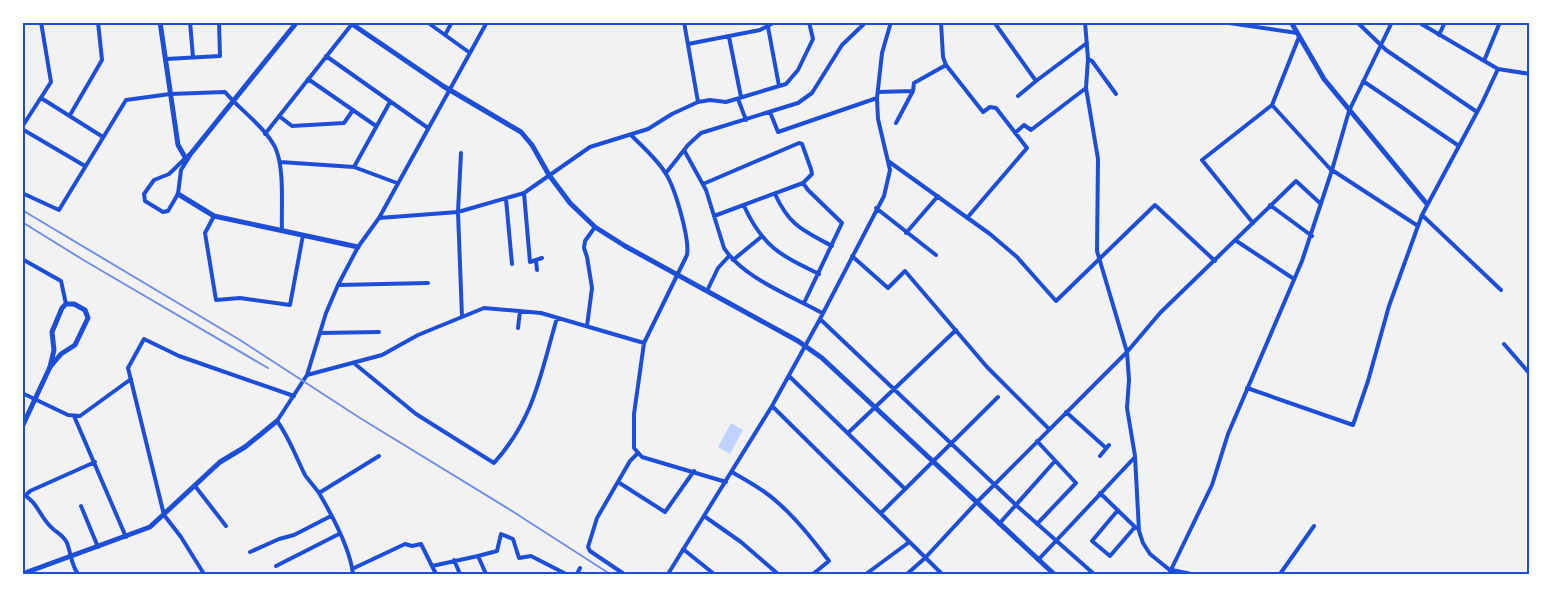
<svg xmlns="http://www.w3.org/2000/svg" width="1552" height="597" viewBox="0 0 1552 597" font-family="'Archivo Narrow',sans-serif">
<style>
.water{fill:#bfd3fe}
.lines{fill:none;stroke-linecap:round;stroke-linejoin:round}
.minor{stroke:#1d4ed8;stroke-width:4}
.tertiary{stroke:#1d4ed8;stroke-width:5}
.secondary{stroke:#1d4ed8;stroke-width:5}
.rail{stroke:#7290e2;stroke-width:2}
.neatline{fill:none;stroke:#1d4ed8;stroke-width:2}
</style>
<rect width="100%" height="100%" fill="#f2f2f2"/>
<path class="water" d="M731 423 743 430 730 454 718 447Z"/>
<g class="lines">
<path class="minor" d="M190 22 193 57
M427 22 470 53
M684 22 698 102
M941 22 943 57 946 65 983 112 990 107 996 108 1027 148 967 218
M994 22 1036 81 1087 43
M1085 22 1088 59 1086 88 1098 159 1097 251 1127 352 1129 380 1127 408 1135 456 1139 531 1143 543 1150 554 1171 571
M1222 22 1297 33
M1357 22 1386 50 1477 112
M1418 22 1498 69 1530 74
M1117 23 1182 22
M768 27 779 86
M445 35 452 22
M1439 35 1445 22
M729 37 741 97
M688 44 760 30 775 22
M326 56 428 128
M166 59 220 56 219 22
M1088 59 1092 61 1116 94
M1484 61 1500 22
M308 79 376 126
M1363 81 1459 146
M878 92 913 91
M1018 96 1036 81
M41 98 103 137
M738 99 746 120
M1272 105 1332 171
M770 112 778 132 877 98
M70 115 102 60 98 22
M279 116 292 126 344 123 353 110
M896 123 913 91 914 83 946 65
M22 127 51 82 41 22
M22 129 85 166
M1015 133 1024 125 1031 130 1086 88
M265 134 352 24
M631 135C643 147 658 160 666 174 675 188 690 239 687 255L644 343 634 414V448L642 457 726 482
M684 150 706 190 724 248C743 278 792 296 822 313
M193 151 181 170 178 194 168 211 163 212 145 201 144 194 154 180 169 174Z
M461 153 458 212 462 317
M888 161 990 234 1017 257 1056 301 1155 205 1215 261
M280 162 354 167 390 102
M354 167 397 183
M1332 170 1418 226
M666 173 688 145 701 133 798 103 812 93 842 45 866 22
M803 183 808 190 842 223 804 303
M703 184 799 143 802 144 811 169 812 174 803 183 714 216
M22 193 59 210 126 100 170 94 225 92C240 110 263 125 275 147 285 168 281 207 282 231
M524 193 530 262 542 258
M775 194C789 225 802 230 832 246
M506 199 512 264
M1270 205 1312 236
M744 206C763 247 780 255 819 274
M876 208 936 255
M1422 215 1501 290
M214 216 205 233 216 300 240 298 290 305 303 235
M379 218 458 212 524 193 590 147 648 129 672 114 698 102 710 100 726 102 786 84 798 70 813 39 809 22
M1253 223 1202 160 1272 105 1299 37
M906 233 938 196
M1235 240 1294 279
M852 256 888 288 905 271 987 367 1049 429
M22 259 61 281 66 304
M733 260 761 237
M536 261 537 270
M338 285 428 283
M707 291 718 268 729 256
M820 319 1016 505 1094 574
M587 326 592 288 587 257 584 248 585 241 595 227
M518 328 520 311
M320 333 379 332
M1504 344 1530 374
M355 364 416 414 494 463C535 417 540 375 557 318
M307 375 382 355 418 335 484 308 541 313 644 343
M789 376 904 488
M1247 388 1353 425 1368 381 1389 306 1422 215 1482 103 1498 69
M22 393 68 415 80 416 131 379
M772 406 942 574
M1066 412 1106 448
M74 416 126 537
M848 433 956 330
M1037 441 1076 483 1037 524
M1100 456 1109 445
M732 472C747 481 763 489 776 501 796 518 813 540 829 561L813 574
M618 482 665 512 694 471
M195 486 226 526
M319 493 379 456
M1100 493 1136 528
M22 494C37 501 39 515 50 526 56 533 63 534 67 543 71 553 71 565 78 574
M26 495 30 491 95 462
M81 506 98 547
M1118 510 1092 541 1110 556 1135 527
M881 513 998 397
M704 516 741 542 778 574
M999 524 1055 461
M683 549 714 574
M250 552 279 539 294 535 331 516
M478 556 497 551 501 534 513 539 519 558 531 556 566 574
M454 560 460 574
M1038 560 1135 457
M276 566 339 534
M432 566 478 556 486 574
M352 569 405 544 412 546 421 544 436 574
M1172 570 1191 574
M204 574 181 537 164 515 128 368 144 339 179 356 294 396
M353 574C350 549 332 515 319 493 315 487 309 481 305 475 296 457 289 437 277 421L307 375 326 313 338 285 358 247 379 218 487 22
M577 574 580 568
M624 574 590 551 588 547 597 518 630 461 637 454
M668 574 772 406 820 319 884 196 890 170 878 119 877 98 882 53 891 22
M866 574 908 543
M907 574 925 558 977 502 1127 352 1160 313 1296 181 1321 204
M1169 574 1212 485 1228 434 1302 261 1332 170 1349 111 1392 22
M1280 574 1314 526"/>
<path class="tertiary" d="M160 22 178 145 185 157
M349 22 443 86 521 132 532 145 549 175 570 203 595 227 625 246 798 341 822 358 1054 574
M1291 22 1324 79 1427 204
M193 151 297 22
M178 194 214 216 358 247
M66 304H74L85 310 88 318 75 345 61 354 50 367 54 350 52 332 62 308Z
M22 574 150 527 220 462 245 447 277 421"/>
<path class="secondary" d="M22 427 50 367"/>
<path class="rail" d="M22 210 240 340 360 418 512 511 610 574
M22 222 85 261 268 368"/>
</g>
<rect width="1552" height="597" fill="none" stroke="#ffffff" stroke-width="48"/>
<rect x="24" y="24" width="1504" height="549" class="neatline"/>
</svg>
